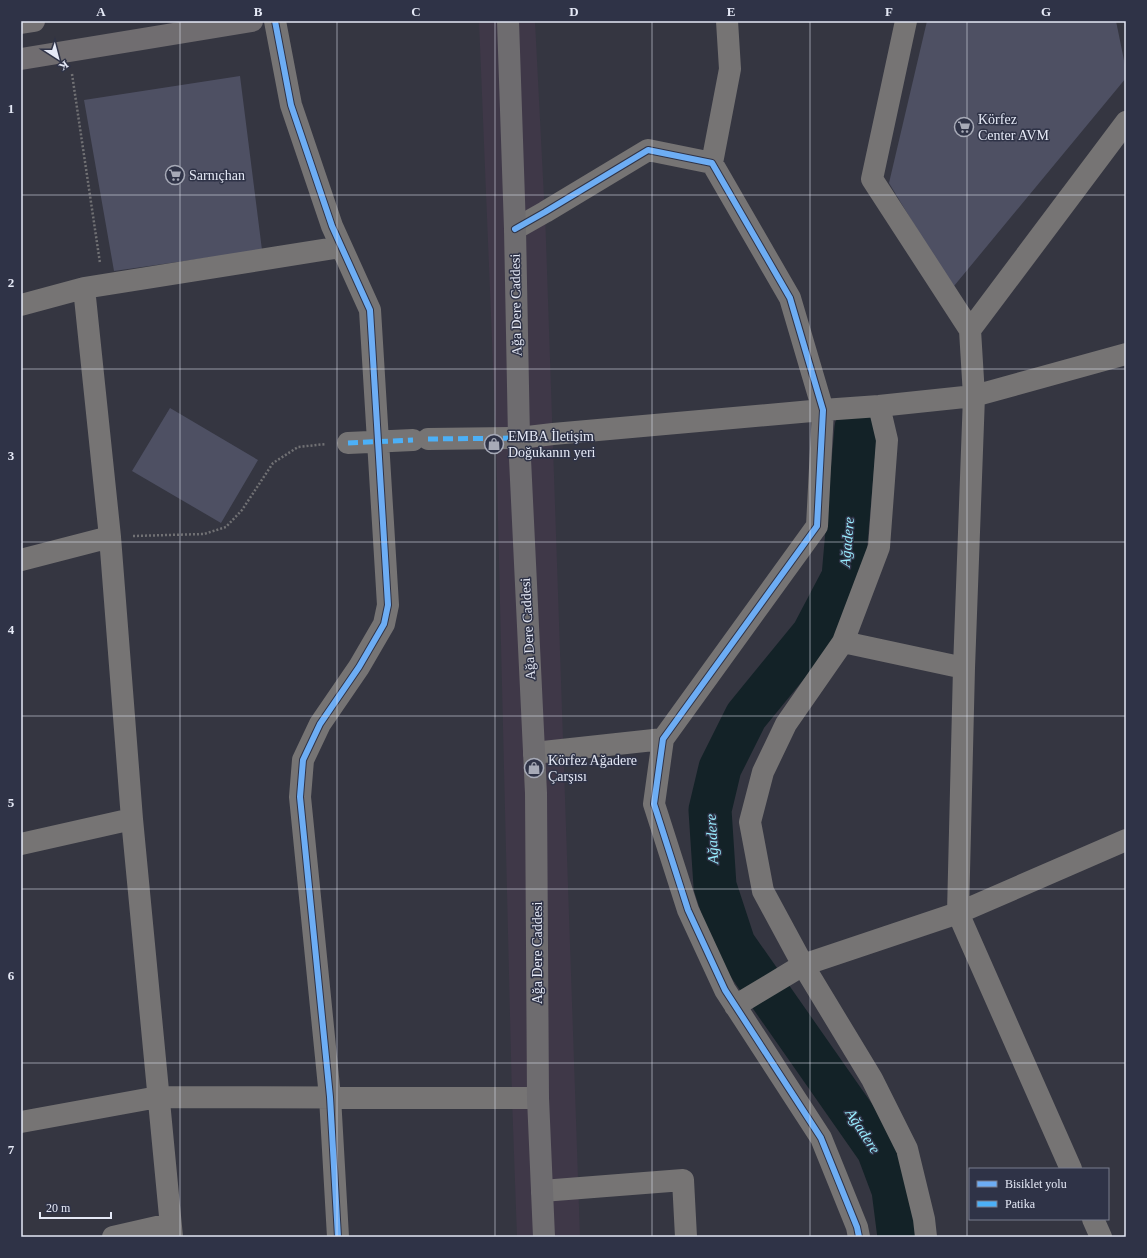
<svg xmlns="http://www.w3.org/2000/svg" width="1147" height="1258" viewBox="0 0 1147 1258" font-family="Georgia,serif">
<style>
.commercial{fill:#3f3848}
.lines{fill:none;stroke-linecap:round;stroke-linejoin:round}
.river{stroke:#132227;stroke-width:43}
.building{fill:#4e5063}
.path{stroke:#717174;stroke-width:2.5;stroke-dasharray:2 2;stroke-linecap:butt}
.street{stroke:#767474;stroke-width:22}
.secondary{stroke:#706d70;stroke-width:22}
.primary{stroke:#6e6c6f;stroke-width:22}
.highway{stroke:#757274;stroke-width:22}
.quiet{stroke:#4cb0f7;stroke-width:5;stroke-dasharray:10 5;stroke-linecap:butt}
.cycleway-casing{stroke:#2f3347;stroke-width:8}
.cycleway{stroke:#6dadf4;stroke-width:6}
.grid{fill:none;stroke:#e5e9f6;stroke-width:1;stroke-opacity:0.55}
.labels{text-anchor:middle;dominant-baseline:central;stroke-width:3;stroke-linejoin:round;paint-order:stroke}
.poi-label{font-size:14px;fill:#e5e9f6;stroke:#2f3347;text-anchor:start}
.street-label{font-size:14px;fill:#e5e9f6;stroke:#2f3347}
.water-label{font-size:15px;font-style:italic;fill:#9ef;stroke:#2f3347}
.neatline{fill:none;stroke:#e5e9f6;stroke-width:1.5}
.grid-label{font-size:13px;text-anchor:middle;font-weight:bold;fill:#e5e9f6}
</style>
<rect width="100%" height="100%" fill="#353641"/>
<path class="commercial" d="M479 21H535L544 198 545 212 580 1237H517L512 1098 496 438Z"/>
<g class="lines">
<path class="river" d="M856 428 843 577 813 634 746 716 720 768 710 810 715 886 734 944 878 1150 893 1190 899 1237"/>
</g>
<path class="building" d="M927 21H1116L1126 70V78L954 286 927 246 889 183Z
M240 76 262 250 114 271 84 100Z
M170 408 258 460 221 523 132 471Z"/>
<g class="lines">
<path class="path" d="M72 74 100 263
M133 536 204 534 226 527 242 510 273 463 298 447 326 444"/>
<path class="street" d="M275 21 291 105 332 226 370 310 388 605 384 624 359 667 320 724 303 760 300 797 330 1097 338 1237
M906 21 872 179 970 330
M712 163 730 69 727 21
M515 229 545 212 648 150 712 163 790 298 823 410 817 526 663 739 654 804 688 910 725 990 821 1138 857 1227 859 1237
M84 288 341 247
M21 305 84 288 110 537 132 819 172 1237
M879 406 887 440 879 547 843 642 786 724 763 772 750 822 763 891 803 965 872 1079 907 1149 924 1219 926 1237
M428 439 519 438 553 434 823 410 879 406 974 396 1126 354
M348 443 413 440
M21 560 110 537
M843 642 964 668
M534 753 663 739
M21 844 132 819
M735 1006 803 965 958 913 1126 840
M21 1122 158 1097 538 1098
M1071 1169 958 913 964 668 974 396 970 330 1126 122
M542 1191 683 1180 686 1237
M1093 1219 1101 1237
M113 1237 170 1224"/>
<path class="secondary" d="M21 59 252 21"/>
<path class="primary" d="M508 21 515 229 519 438 536 793 538 1098 544 1237"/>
<path class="highway" d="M21 23 34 21"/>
<path class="quiet" d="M428 439 519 438
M348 443 413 440"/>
<g class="cycleway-casing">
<path id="cycleway" d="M275 21 291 105 332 226 370 310 388 605 384 624 359 667 320 724 303 760 300 797 330 1097 338 1237
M515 229 545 212 648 150 712 163 790 298 823 410 817 526 663 739 654 804 688 910 725 990 821 1138 857 1227 859 1237"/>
</g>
<use href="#cycleway" class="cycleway"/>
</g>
<path class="grid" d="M180 21V1237M337 21V1237M495 21V1237M652 21V1237M810 21V1237M967 21V1237M21 195H1126M21 369H1126M21 542H1126M21 716H1126M21 889H1126M21 1063H1126"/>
<defs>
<g id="supermarket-ring" transform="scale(1)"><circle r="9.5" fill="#2f3347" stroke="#a7aab7" stroke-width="1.5"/><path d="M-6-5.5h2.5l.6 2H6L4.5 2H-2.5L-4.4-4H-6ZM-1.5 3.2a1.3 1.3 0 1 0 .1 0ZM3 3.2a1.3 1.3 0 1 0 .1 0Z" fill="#a7aab7"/></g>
<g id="shop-ring" transform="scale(1)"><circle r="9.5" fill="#2f3347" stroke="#a7aab7" stroke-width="1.5"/><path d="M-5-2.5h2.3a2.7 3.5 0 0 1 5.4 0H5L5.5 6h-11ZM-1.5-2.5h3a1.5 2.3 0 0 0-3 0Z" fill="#a7aab7"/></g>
</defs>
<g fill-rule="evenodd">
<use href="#supermarket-ring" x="964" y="127"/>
<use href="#supermarket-ring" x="175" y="175"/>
<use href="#shop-ring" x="494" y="444"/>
<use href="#shop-ring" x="534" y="768"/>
</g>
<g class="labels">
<g class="poi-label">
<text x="978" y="119">Körfez<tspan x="978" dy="16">Center AVM</tspan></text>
<text x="189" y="175">Sarnıçhan</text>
<text x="508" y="436">EMBA İletişim<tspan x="508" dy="16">Doğukanın yeri</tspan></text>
<text x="548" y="760">Körfez Ağadere<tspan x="548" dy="16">Çarşısı</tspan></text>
</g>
<g class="street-label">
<text transform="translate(516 305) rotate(-91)">Ağa Dere Caddesi</text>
<text transform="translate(528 629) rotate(-93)">Ağa Dere Caddesi</text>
<text transform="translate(537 953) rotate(-90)">Ağa Dere Caddesi</text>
</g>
<g class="water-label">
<text transform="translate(847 542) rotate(-85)">Ağadere</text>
<text transform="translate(712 839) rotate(-93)">Ağadere</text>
<text transform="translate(863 1131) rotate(57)">Ağadere</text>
</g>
</g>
<rect width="1147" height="1258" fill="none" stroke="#2f3347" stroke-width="44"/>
<rect x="969" y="1168" width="140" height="52" fill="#2f3347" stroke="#787c8d"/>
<rect x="977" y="1181" width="20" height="6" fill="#6dadf4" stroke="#787c8d"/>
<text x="1005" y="1188" font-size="12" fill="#e5e9f6">Bisiklet yolu</text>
<rect x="977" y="1201" width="20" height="6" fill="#4cb0f7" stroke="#787c8d"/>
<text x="1005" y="1208" font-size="12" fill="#e5e9f6">Patika</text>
<g transform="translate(58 58) rotate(144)" stroke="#2f3347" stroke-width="3" paint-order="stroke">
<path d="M0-3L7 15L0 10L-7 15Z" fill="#e5e9f6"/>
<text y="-6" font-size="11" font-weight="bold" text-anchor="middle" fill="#e5e9f6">K</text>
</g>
<path d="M40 1212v6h71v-6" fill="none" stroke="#e5e9f6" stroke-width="2"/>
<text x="46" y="1212" font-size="12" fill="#e5e9f6" stroke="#2f3347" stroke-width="3" paint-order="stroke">20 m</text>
<rect x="22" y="22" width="1103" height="1214" class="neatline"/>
<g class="grid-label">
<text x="101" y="16">A</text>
<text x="258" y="16">B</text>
<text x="416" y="16">C</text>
<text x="574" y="16">D</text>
<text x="731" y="16">E</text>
<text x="889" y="16">F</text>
<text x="1046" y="16">G</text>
<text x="11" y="113">1</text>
<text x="11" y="287">2</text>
<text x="11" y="460">3</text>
<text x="11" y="634">4</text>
<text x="11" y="807">5</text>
<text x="11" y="980">6</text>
<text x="11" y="1154">7</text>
</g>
</svg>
